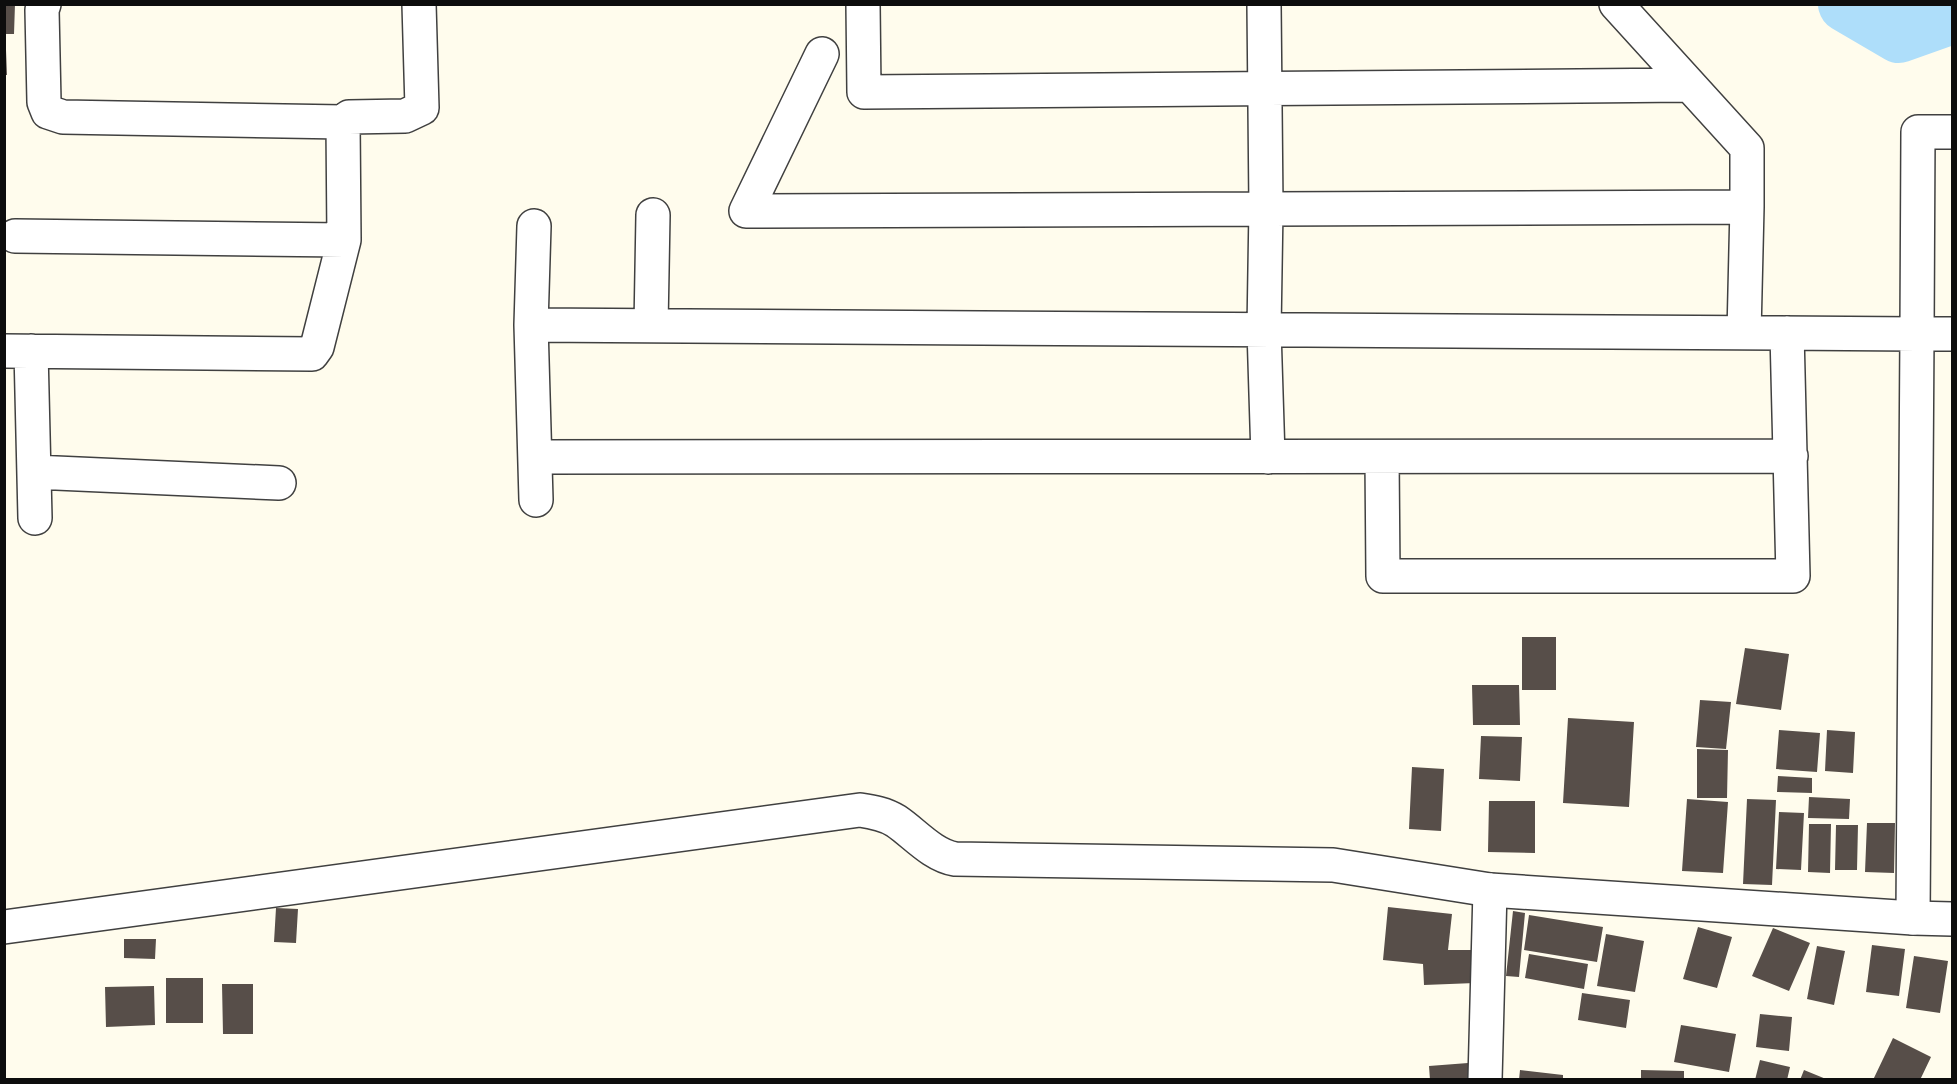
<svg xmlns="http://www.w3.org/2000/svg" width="1957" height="1084" viewBox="0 0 1957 1084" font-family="'Zilla Slab',serif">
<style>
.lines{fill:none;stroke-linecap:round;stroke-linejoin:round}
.river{stroke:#aedefa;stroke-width:56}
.building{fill:#574e49}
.minor-casing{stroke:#404040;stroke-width:36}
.tertiary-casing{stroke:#404040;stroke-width:36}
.minor{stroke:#fff;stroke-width:33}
.tertiary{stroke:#fff;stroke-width:33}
</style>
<rect width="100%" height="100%" fill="#fffced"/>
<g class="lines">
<path class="river" d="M1846 4 1899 35 1952 16"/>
</g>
<path class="building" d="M4 4H15L14 34H4Z
M5 50H6L7 75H5Z
M1522 637H1556V690H1522Z
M1745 648 1789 654 1781 710 1736 704Z
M1472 685H1519L1520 725H1473Z
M1700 700 1731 702 1726 749 1696 747Z
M1568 718 1634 722 1629 807 1563 803Z
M1779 730 1820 733 1817 772 1776 769Z
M1827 730 1855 732 1853 773 1825 771Z
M1481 736 1522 737 1520 781 1479 779Z
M1697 749 1728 750 1727 798H1697Z
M1412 767 1444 769 1441 831 1409 829Z
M1778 776 1812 778V793L1777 792Z
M1809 797 1850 799 1849 819 1808 818Z
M1687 799 1728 802 1723 873 1682 871Z
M1747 799 1776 800 1772 885 1743 884Z
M1489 801H1535V853L1488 852Z
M1779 812 1804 813 1801 870 1776 869Z
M1867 823H1895L1894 873 1865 872Z
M1809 824H1831L1830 873 1808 872Z
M1836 825H1858L1857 870H1835Z
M1388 907 1452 914 1448 950H1475V983L1424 985 1423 964 1383 960Z
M276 908 298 909 296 943 274 942Z
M1513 911 1525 913 1519 977 1506 976Z
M1529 915 1603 927 1597 962 1524 950Z
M1698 927 1732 937 1717 988 1683 979Z
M1773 928 1810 943 1789 991 1752 976Z
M1606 934 1644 941 1635 992 1597 986Z
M124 939H156L155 959 124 958Z
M1872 945 1905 949 1899 996 1866 992Z
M1817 946 1845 951 1834 1005 1807 999Z
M1529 954 1588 964 1584 989 1525 978Z
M1914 956 1948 961 1940 1013 1906 1008Z
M166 978H203V1023H166Z
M222 984H253V1034H223Z
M154 986 155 1025 106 1027 105 987Z
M1582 993 1630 1000 1626 1028 1578 1020Z
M1760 1014 1792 1017 1789 1051 1756 1047Z
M1681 1025 1736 1034 1729 1072 1674 1062Z
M1893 1038 1931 1057 1920 1080H1873Z
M1760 1060 1790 1067 1787 1080H1755Z
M1468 1063 1469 1080H1430L1429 1066Z
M1520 1070 1563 1075V1080H1519Z
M1641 1070 1684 1071V1080H1641Z
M1804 1070 1826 1079V1080H1800Z"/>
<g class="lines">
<g class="minor-casing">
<path id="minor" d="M44 4 42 10 44 102 48 112 63 117 343 122
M863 4 864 92 1688 85
M1264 4 1266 208 1264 330 1268 457
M1616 4 1747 148V207
M822 54 746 211 1747 207 1744 333
M1952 132H1918L1917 334H1952
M534 226 531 325 536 500
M15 236 344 240
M531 325 1917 334 1913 918
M651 326 653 215
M4 351 312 354 317 347 344 240 343 122 349 117 405 116 422 108 419 4
M31 351 35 518
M536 457 1791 456
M1382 457 1383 576H1793L1787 333
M34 472 279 483
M1485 1080 1490 890"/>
</g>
<g class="tertiary-casing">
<path id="tertiary" d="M4 927 860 810C873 812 885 814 896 821 914 833 932 855 955 859L1333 865 1490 890 1913 918 1952 919"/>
</g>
<use href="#minor" class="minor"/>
<use href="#tertiary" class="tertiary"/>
</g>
<rect width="1957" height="1084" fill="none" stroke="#0d0d0d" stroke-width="12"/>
</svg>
